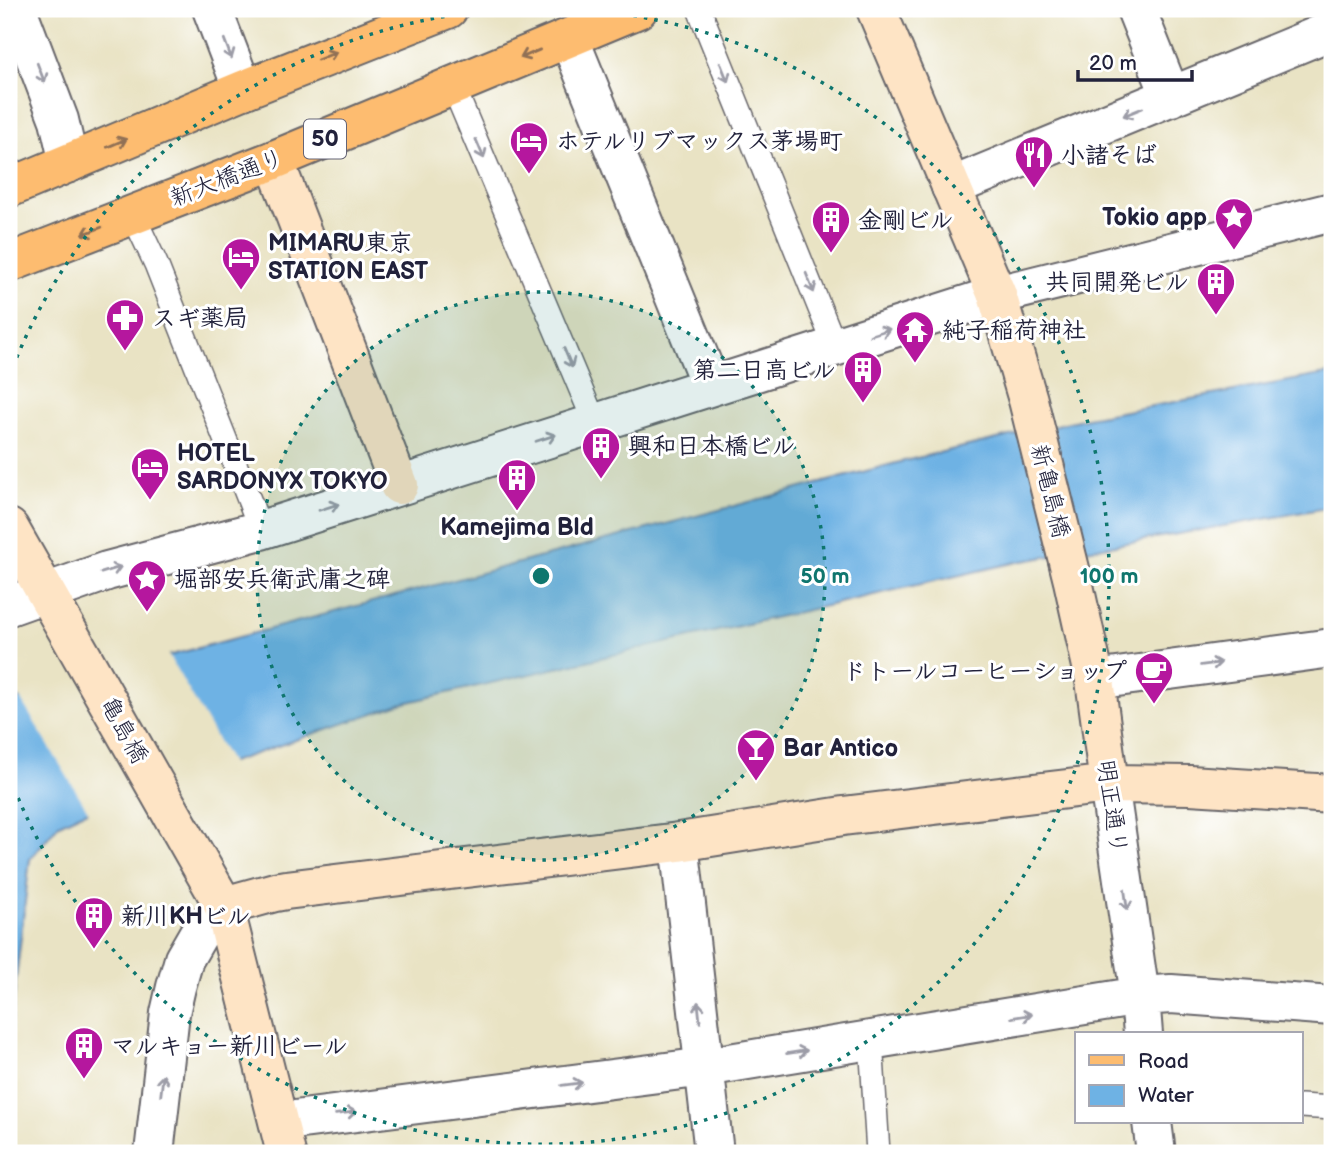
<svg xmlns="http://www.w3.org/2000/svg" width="1341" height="1162" viewBox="0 0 1341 1162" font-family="'Balsamiq Sans','Klee One',sans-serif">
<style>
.water{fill:#6eb2e4;stroke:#486a90;stroke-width:2}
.pier{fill:#e9e3c4}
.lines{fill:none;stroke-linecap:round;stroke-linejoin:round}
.lane-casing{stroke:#68666b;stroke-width:26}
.street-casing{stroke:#68666b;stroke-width:42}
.secondary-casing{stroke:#68666b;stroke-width:42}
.primary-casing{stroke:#68666b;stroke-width:42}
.lane{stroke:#fff;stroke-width:23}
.street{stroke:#fff;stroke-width:38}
.secondary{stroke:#fee4c5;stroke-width:38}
.primary{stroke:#fdbc6f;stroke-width:38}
.oneway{stroke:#9c9ca7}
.oneway2{stroke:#906f55}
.ring{fill:none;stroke:#0f766e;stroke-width:3.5;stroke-dasharray:3.5 7}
.labels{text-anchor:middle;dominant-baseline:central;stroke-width:6;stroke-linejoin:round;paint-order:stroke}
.shield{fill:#fff;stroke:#646476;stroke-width:2}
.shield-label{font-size:23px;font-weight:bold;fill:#22223b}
.poi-label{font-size:24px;font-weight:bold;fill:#22223b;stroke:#fff;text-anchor:start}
.street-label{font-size:24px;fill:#22223b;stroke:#fff}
.centre{fill:#0f766e;stroke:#fff;stroke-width:3.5}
.ring-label{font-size:21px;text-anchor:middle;font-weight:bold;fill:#0f766e;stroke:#fff;stroke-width:6;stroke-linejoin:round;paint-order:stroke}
</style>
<rect width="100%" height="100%" fill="#fff"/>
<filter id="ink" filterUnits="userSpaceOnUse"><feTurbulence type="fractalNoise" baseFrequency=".0143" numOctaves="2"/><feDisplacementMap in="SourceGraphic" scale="14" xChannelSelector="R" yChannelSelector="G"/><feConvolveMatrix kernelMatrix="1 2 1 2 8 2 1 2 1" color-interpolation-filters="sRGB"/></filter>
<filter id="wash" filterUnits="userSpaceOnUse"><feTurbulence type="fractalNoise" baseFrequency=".00686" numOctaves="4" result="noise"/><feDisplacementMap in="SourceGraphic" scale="28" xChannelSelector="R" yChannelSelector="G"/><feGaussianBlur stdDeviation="1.57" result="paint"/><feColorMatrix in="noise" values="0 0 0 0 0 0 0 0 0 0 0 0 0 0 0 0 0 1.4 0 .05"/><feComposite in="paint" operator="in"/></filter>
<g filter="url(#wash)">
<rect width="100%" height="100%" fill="#e9e3c4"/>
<path class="water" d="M1332 373V507L1017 562 400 704 80 814 59 824 30 859 9 1039V703L13 700 164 657 900 462 1082 419Z"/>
<path class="pier" d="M167 653 232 765 90 814 18 695Z"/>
</g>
<g filter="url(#ink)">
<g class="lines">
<g class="lane-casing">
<path id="lane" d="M699 9 835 346
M453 86 595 423
M133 215 156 264 261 530
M871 1040 878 1153
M1301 1106 1332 1108"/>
</g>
<g class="street-casing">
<path id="street" d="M17 9 59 120 69 163
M212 9 243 90
M1136 9 1171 97
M569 38 711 386
M951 187 1332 30
M9 606 107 571 261 530 997 295 1332 212
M1095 680 1332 648
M1109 784 1140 996 1143 1034
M679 842 714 1153
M279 1122 705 1067 1140 996 1171 994 1332 1006
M1152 1122 1156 1153
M154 1153 170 1013 176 987 184 959 199 933 224 906"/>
</g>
<g class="secondary-casing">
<path id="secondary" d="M876 9 997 295 1028 400 1073 581 1095 680 1109 784
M274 160 399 485
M9 528 224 906 286 1153
M224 906 275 892 286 890 679 842 843 816 1109 784 1190 785 1332 794"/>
</g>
<g class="primary-casing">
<path id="primary" d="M9 188 243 90 448 9
M9 263 274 160 638 9"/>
</g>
<use href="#lane" class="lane"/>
<use href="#street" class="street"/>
<use href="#secondary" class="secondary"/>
<use href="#primary" class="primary"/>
</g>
<defs><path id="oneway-shaft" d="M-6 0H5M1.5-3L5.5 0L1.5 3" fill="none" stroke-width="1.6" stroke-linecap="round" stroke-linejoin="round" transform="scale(1.75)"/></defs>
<g class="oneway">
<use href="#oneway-shaft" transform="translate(228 49) rotate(69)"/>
<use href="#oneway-shaft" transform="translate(724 72) rotate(68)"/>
<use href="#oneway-shaft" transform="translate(41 73) rotate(69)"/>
<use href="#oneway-shaft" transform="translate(1133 112) rotate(158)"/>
<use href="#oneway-shaft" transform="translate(480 149) rotate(67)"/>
<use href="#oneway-shaft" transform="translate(810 283) rotate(68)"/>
<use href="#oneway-shaft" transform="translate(880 332) rotate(-18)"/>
<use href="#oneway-shaft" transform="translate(568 358) rotate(67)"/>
<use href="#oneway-shaft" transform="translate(546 438) rotate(-18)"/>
<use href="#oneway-shaft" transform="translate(329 507) rotate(-18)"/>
<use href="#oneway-shaft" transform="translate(111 570) rotate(-17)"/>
<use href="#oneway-shaft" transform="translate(1211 664) rotate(-8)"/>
<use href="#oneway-shaft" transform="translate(1126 900) rotate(82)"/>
<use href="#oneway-shaft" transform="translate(699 1012) rotate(-96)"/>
<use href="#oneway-shaft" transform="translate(1022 1016) rotate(-9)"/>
<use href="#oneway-shaft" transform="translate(797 1052) rotate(-9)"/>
<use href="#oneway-shaft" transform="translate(572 1084) rotate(-7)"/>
<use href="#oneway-shaft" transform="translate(162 1085) rotate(-83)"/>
<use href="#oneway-shaft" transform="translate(346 1113) rotate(-7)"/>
</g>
<g class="oneway2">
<use href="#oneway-shaft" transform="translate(530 54) rotate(157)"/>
<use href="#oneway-shaft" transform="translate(327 56) rotate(-22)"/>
<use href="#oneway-shaft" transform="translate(117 143) rotate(-23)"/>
<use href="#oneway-shaft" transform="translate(92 231) rotate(159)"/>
</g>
</g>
<circle cx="541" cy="576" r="284" fill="#0f766e" fill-opacity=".12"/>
<g class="ring">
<circle cx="541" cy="576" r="284"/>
<path d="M9 377A568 568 0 0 1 511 9M571 9A568 568 0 1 1 9 775"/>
</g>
<defs>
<g id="hotel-pin" transform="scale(2.0125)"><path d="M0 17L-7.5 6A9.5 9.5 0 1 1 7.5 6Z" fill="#b5179e" stroke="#fff"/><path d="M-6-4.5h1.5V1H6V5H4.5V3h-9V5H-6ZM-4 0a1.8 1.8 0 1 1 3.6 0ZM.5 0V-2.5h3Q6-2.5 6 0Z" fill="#fff"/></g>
<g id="restaurant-pin" transform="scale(2.0125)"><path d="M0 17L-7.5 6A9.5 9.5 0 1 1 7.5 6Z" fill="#b5179e" stroke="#fff"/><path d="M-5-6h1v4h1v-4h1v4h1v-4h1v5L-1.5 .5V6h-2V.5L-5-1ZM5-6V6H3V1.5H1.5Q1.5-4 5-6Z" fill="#fff"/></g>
<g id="sight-pin" transform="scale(2.0125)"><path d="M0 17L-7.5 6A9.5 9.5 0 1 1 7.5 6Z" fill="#b5179e" stroke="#fff"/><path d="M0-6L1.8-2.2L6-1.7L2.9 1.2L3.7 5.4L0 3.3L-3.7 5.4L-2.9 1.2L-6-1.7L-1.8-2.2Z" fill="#fff"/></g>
<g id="building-pin" transform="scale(2.0125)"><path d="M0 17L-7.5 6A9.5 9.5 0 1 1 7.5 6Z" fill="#b5179e" stroke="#fff"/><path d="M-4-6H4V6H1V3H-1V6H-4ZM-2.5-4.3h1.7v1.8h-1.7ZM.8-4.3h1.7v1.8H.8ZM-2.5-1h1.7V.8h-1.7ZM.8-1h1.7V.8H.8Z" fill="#fff"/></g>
<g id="pharmacy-pin" transform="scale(2.0125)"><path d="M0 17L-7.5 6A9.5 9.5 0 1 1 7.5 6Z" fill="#b5179e" stroke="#fff"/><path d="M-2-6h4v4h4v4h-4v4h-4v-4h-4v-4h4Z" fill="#fff"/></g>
<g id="temple-pin" transform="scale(2.0125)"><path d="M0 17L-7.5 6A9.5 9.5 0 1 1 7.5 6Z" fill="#b5179e" stroke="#fff"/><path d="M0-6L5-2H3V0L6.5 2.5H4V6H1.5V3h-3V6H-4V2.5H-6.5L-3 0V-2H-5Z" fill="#fff"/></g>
<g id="cafe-pin" transform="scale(2.0125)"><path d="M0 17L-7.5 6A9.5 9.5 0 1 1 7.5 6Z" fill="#b5179e" stroke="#fff"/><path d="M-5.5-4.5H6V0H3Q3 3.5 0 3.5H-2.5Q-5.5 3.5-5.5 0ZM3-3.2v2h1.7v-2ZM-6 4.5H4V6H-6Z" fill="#fff"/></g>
<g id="bar-pin" transform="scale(2.0125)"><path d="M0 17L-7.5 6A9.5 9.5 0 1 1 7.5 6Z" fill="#b5179e" stroke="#fff"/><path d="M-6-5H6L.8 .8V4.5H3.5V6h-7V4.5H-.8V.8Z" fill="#fff"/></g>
</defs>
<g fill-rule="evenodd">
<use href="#hotel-pin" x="529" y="141"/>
<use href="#restaurant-pin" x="1034" y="155"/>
<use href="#sight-pin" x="1234" y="217"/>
<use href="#building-pin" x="831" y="220"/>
<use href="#hotel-pin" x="241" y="257"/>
<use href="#building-pin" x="1216" y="282"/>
<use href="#pharmacy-pin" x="125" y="318"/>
<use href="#temple-pin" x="915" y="330"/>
<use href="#building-pin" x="863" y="370"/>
<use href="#building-pin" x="601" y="446"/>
<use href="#hotel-pin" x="150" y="467"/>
<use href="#building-pin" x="517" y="478"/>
<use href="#sight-pin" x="147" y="579"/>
<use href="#cafe-pin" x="1154" y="671"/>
<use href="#bar-pin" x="756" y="748"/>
<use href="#building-pin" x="94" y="916"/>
<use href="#building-pin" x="84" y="1046"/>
</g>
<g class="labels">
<rect class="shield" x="304" y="119.5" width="42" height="39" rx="5"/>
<g class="shield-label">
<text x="325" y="139">50</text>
</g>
<g class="poi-label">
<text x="556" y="141">ホテルリブマックス茅場町</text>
<text x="1061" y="155">小諸そば</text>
<text x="1207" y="217" text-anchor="end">Tokio app</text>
<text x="858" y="220">金剛ビル</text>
<text x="268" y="243">MIMARU東京<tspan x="268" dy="28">STATION EAST</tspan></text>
<text x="1189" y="282" text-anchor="end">共同開発ビル</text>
<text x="152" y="318">スギ薬局</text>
<text x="942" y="330">純子稲荷神社</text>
<text x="836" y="370" text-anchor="end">第二日高ビル</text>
<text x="628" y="446">興和日本橋ビル</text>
<text x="177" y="453">HOTEL<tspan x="177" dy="28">SARDONYX TOKYO</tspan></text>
<text x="517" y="527" text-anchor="middle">Kamejima Bld</text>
<text x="174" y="579">堀部安兵衛武庸之碑</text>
<text x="1127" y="671" text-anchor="end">ドトールコーヒーショップ</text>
<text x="783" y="748">Bar Antico</text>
<text x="121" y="916">新川KHビル</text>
<text x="111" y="1046">マルキョー新川ビール</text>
</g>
<g class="street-label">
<text transform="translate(227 178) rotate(-21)">新大橋通り</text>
<text transform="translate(1050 491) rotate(76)">新亀島橋</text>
<text transform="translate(124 730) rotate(61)">亀島橋</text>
<text transform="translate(1112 807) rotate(82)">明正通り</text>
</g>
</g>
<circle cx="541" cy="576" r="10" class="centre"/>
<g class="ring-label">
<text x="825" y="583">50 m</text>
<text x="1109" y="583">100 m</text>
</g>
<rect width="1341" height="1162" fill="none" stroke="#fff" stroke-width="35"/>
<rect x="1075" y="1032" width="228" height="91" fill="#ffffff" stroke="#a7a7b1" stroke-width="2"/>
<rect x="1089" y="1055" width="35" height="10" fill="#fdbc6f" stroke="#a7a7b1" stroke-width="2"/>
<text x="1138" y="1068" font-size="21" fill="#22223b">Road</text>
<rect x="1089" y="1085" width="35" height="21" fill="#6eb2e4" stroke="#a7a7b1" stroke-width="2"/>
<text x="1138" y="1102" font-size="21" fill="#22223b">Water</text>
<path d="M1078 70v10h114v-10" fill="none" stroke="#22223b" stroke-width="3.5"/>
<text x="1089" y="70" font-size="21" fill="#22223b" stroke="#ffffff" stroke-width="5" paint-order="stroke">20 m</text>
</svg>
